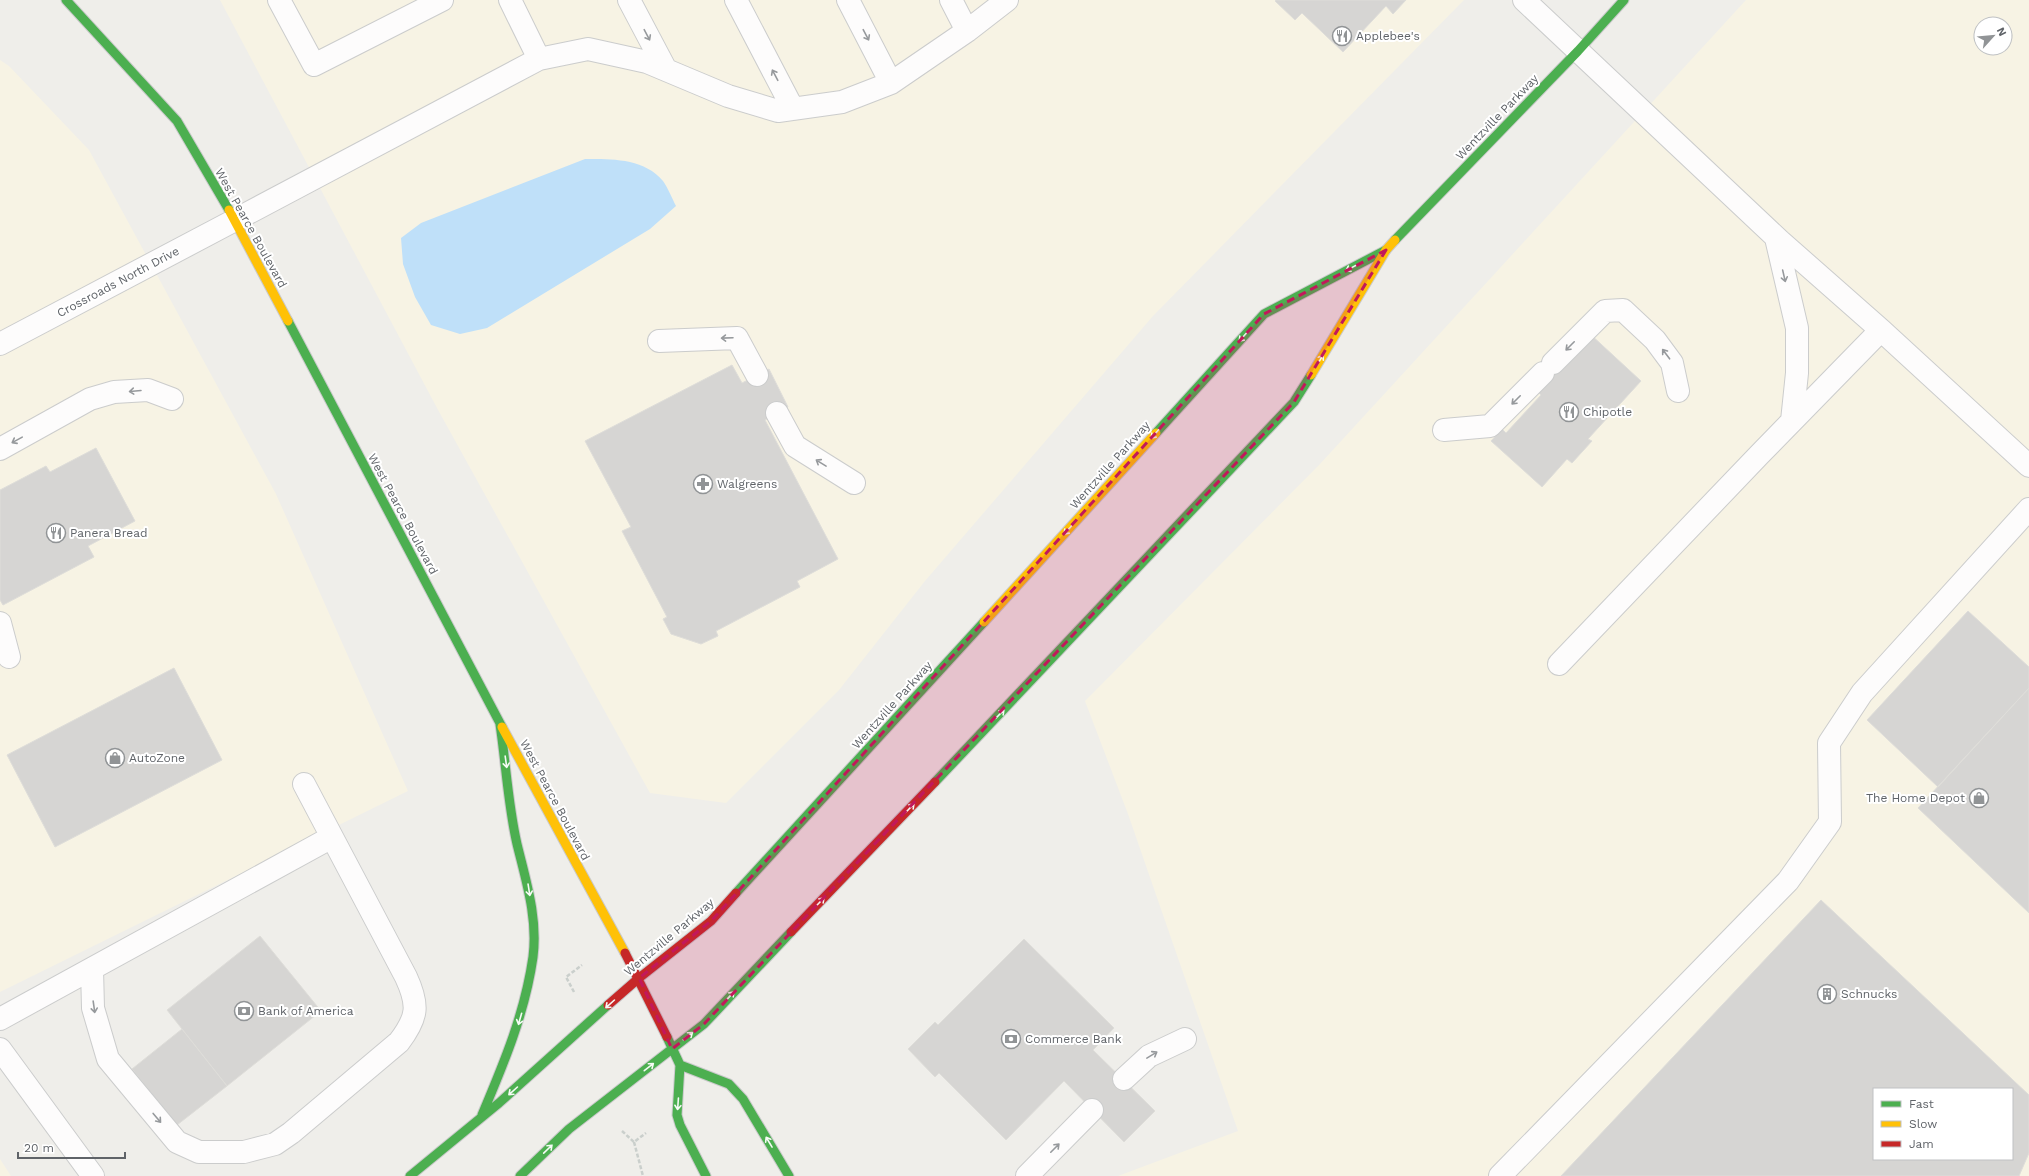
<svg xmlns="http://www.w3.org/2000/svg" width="2029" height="1176" viewBox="0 0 2029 1176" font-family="'Work Sans',sans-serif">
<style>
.commercial{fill:#f7f3e4;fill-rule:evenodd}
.water{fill:#bfe0f9}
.building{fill:#d6d5d3;stroke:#deddd9;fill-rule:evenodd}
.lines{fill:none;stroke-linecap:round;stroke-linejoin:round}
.lane-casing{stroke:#cbcccc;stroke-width:24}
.street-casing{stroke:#cbcccc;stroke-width:24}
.fast-casing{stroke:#cacacb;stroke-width:11}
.slow-casing{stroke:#cacacb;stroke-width:11}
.jam-casing{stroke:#cacacb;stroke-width:11}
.path{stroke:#cacfcc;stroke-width:2.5;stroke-dasharray:4 2;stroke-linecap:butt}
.lane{stroke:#fdfcfc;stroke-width:22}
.street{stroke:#fdfcfc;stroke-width:22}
.fast{stroke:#4caf50;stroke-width:9}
.slow{stroke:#ffc107;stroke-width:9}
.jam{stroke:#c62828;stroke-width:9}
.oneway{stroke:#96999c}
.oneway2{stroke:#f6fbf6}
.marked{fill:#c2185b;fill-opacity:0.2;stroke:#c2185b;stroke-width:3;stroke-dasharray:8 5;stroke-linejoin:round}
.labels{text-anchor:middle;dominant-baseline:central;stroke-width:4;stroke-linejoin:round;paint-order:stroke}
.poi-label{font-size:12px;fill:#5f6368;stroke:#fff;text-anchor:start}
.street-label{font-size:12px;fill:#5f6368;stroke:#fff}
</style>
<rect width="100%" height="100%" fill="#efeeea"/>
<path class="commercial" d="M220 0H1464L1153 316 925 581 839 690 726 803 650 793 437 408Z
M1746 0H2029V1176H1118L1238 1131 1128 814 1085 701 1320 464ZM1981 24H2005V48H1981ZM1874 1089H2012V1159H1874Z
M0 60 9 66 89 150 276 494 408 791 0 992Z
M0 1159 11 1176H0Z"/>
<path class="water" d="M585 159C611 159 644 158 663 181 668 188 672 198 676 206L650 229 487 328 460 334 431 325 415 297 403 264 401 238 421 223Z"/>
<path class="building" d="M1276 0H1406L1393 14 1386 6 1343 52 1302 13 1295 20 1275 1Z
M1589 333 1641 381 1588 439 1592 441 1572 463 1567 459 1542 487 1491 441 1502 429 1506 433 1541 395 1536 390Z
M732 365 742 383 769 369 788 407 765 420 838 559 797 581 800 587 716 631 718 636 701 644 671 634 663 619 667 617 622 531 631 527 585 441Z
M96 448 135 521 88 546 94 557 3 605 0 600V490L46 466 50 472Z
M1968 611 2029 667V688L1938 787 1867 720Z
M174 668 222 760 55 847 7 755Z
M2029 688V913L1918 808Z
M1821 900 2029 1095V1153L2019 1176H1561ZM1874 1089H2012V1159H1874Z
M260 936 321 1011 227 1086 167 1010Z
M1024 939 1114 1028 1093 1050 1155 1111 1124 1142 1064 1081 1006 1140 939 1073 935 1077 908 1049 935 1022 938 1025Z
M182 1029 227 1086 177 1125 132 1069Z"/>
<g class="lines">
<g class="lane-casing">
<path id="lane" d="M279 0 314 65 442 0
M510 0 539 59
M629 0 666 70
M736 0 793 109
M848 0 891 83
M951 0 967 31
M1524 0 1780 241 1881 330 2029 466
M235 220 539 59 588 49 647 62 728 96 778 111 842 102 891 83 967 31 1007 0
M1776 238 1797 328V373L1792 421
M659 341 737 338 757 375
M1553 363 1605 311 1623 310 1655 340 1672 363 1678 391
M777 413 795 446 854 483
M1444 430 1490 426 1543 373
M0 449 90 399 114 392 148 390 172 399
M0 623 9 657
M1559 664 1759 455 1881 330
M92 969 93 1008 108 1059 177 1142 199 1152H244L275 1144 291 1133 399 1042C418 1017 419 1005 406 977L332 837
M0 1019 332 837 304 784
M1124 1079 1149 1056 1185 1039
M1027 1176 1092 1110
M1500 1176 1788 881 1830 822 1829 743 1862 693 2029 509"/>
</g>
<g class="street-casing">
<path id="street" d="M0 344 235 220
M0 1049 93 1176"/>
</g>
<g class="fast-casing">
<path id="fast" d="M66 0 177 121 229 210
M1395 240 1578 51 1624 0
M288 321 502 727
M1156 433 1264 314 1386 250
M935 782 1294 402 1311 375
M736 893 984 622
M667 1037 680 1065 677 1115 680 1125 706 1176
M680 1065 729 1084 743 1099 789 1176
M482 1115C504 1063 525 1013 533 957 538 918 526 881 517 844 508 805 506 764 500 724
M410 1176 499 1103 608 1005
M520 1176 569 1129 704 1024 791 932"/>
</g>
<g class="slow-casing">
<path id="slow" d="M229 210 288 321
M1311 375 1386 250 1395 240
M984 622 1156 433
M502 727 625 953"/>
</g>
<g class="jam-casing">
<path id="jam" d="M791 932 935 782
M625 953 667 1037
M608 1005 639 978 711 921 736 893"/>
</g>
<path class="path" d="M574 992 566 977 582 965
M622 1131 634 1142 646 1133
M634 1142 643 1176"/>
<use href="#lane" class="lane"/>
<use href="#street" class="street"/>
<use href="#fast" class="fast"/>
<use href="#slow" class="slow"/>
<use href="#jam" class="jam"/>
</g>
<defs><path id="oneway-shaft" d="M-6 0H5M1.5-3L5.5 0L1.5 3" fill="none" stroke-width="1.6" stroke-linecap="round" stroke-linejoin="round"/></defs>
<g class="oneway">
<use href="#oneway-shaft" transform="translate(647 35) rotate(62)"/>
<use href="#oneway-shaft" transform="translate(866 35) rotate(62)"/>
<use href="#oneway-shaft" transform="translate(775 75) rotate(-118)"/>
<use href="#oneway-shaft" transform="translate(1784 276) rotate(77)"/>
<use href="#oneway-shaft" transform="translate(727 338) rotate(178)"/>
<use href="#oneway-shaft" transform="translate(1570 346) rotate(135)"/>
<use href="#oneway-shaft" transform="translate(1666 354) rotate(-127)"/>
<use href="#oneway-shaft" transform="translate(135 391) rotate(175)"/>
<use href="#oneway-shaft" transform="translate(1516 400) rotate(135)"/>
<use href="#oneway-shaft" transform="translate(17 440) rotate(151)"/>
<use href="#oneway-shaft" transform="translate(821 463) rotate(-148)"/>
<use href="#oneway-shaft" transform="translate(94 1007) rotate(82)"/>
<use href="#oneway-shaft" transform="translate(1152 1055) rotate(-31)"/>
<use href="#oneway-shaft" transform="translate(157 1118) rotate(50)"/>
<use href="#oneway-shaft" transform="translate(1055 1148) rotate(-45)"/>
</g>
<g class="oneway2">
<use href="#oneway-shaft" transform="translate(1351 268) rotate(152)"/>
<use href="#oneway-shaft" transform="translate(1243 337) rotate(132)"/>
<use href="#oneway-shaft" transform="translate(1320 360) rotate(-59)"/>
<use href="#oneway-shaft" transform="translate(1155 434) rotate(132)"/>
<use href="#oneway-shaft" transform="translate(1068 530) rotate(132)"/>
<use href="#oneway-shaft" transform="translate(1000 714) rotate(-46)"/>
<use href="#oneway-shaft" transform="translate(506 762) rotate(82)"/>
<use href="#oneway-shaft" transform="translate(910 808) rotate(-46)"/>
<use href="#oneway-shaft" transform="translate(529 890) rotate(81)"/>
<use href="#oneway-shaft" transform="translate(820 902) rotate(-46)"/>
<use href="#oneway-shaft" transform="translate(730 996) rotate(-47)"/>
<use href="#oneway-shaft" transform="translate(610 1004) rotate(138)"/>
<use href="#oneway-shaft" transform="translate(520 1019) rotate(106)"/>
<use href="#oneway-shaft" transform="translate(688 1036) rotate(-38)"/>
<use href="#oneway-shaft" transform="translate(649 1067) rotate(-38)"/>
<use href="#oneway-shaft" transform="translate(513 1091) rotate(138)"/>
<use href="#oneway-shaft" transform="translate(678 1104) rotate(94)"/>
<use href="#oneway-shaft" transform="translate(769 1142) rotate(-121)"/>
<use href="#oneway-shaft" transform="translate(548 1149) rotate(-44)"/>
</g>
<path class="marked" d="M1386 250 1294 402 704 1024 672 1049 639 978 711 921 1264 314Z"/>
<defs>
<g id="restaurant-ring" transform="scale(1)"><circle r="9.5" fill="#fff" stroke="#919496" stroke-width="1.5"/><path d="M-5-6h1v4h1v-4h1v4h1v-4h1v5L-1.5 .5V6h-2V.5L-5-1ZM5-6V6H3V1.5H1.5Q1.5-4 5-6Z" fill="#919496"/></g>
<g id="pharmacy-ring" transform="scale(1)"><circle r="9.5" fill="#fff" stroke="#919496" stroke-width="1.5"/><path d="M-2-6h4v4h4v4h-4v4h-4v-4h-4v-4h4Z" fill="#919496"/></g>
<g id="shop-ring" transform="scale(1)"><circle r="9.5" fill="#fff" stroke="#919496" stroke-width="1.5"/><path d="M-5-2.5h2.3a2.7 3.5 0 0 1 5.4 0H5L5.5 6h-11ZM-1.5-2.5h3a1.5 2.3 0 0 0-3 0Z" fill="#919496"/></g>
<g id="building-ring" transform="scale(1)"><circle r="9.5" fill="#fff" stroke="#919496" stroke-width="1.5"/><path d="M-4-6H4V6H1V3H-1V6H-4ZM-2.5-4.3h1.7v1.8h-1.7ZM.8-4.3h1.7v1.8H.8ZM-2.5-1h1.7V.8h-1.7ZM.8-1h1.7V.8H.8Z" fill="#919496"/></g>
<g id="bank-ring" transform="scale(1)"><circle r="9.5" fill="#fff" stroke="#919496" stroke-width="1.5"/><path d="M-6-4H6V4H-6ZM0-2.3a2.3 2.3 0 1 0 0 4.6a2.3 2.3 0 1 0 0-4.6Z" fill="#919496"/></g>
</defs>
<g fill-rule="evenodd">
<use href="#restaurant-ring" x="1342" y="36"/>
<use href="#restaurant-ring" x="1569" y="412"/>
<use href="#pharmacy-ring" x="703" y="484"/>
<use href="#restaurant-ring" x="56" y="533"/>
<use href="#shop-ring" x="115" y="758"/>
<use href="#shop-ring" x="1979" y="798"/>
<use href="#building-ring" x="1827" y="994"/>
<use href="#bank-ring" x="244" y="1011"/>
<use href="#bank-ring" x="1011" y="1039"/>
</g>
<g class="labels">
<g class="poi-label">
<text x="1356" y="36">Applebee's</text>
<text x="1583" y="412">Chipotle</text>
<text x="717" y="484">Walgreens</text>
<text x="70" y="533">Panera Bread</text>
<text x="129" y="758">AutoZone</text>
<text x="1965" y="798" text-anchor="end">The Home Depot</text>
<text x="1841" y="994">Schnucks</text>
<text x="258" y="1011">Bank of America</text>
<text x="1025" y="1039">Commerce Bank</text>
</g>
<g class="street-label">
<text transform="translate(1497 117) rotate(-46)">Wentzville Parkway</text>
<text transform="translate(251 228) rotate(61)">West Pearce Boulevard</text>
<text transform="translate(118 282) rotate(-28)">Crossroads North Drive</text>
<text transform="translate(1110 465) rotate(-48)">Wentzville Parkway</text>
<text transform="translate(403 514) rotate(62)">West Pearce Boulevard</text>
<text transform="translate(892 705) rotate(-48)">Wentzville Parkway</text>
<text transform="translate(555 800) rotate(62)">West Pearce Boulevard</text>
<text transform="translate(669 937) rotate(-40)">Wentzville Parkway</text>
</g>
</g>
<rect x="1873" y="1088" width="140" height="72" fill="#ffffff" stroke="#bfc1c3"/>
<rect x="1881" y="1101" width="20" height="6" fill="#4caf50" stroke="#bfc1c3"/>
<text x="1909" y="1108" font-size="12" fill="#5f6368">Fast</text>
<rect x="1881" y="1121" width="20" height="6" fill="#ffc107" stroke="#bfc1c3"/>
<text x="1909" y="1128" font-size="12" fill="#5f6368">Slow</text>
<rect x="1881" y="1141" width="20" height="6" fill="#c62828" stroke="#bfc1c3"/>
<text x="1909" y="1148" font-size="12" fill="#5f6368">Jam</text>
<g transform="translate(1993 36) rotate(63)"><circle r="19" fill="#ffffff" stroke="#bfc1c3"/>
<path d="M0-3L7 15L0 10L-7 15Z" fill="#919496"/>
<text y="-6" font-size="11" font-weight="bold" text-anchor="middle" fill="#5f6368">N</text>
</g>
<path d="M18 1152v6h107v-6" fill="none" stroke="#5f6368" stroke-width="2"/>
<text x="24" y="1152" font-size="12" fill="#5f6368" stroke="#ffffff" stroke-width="3" paint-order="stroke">20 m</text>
</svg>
